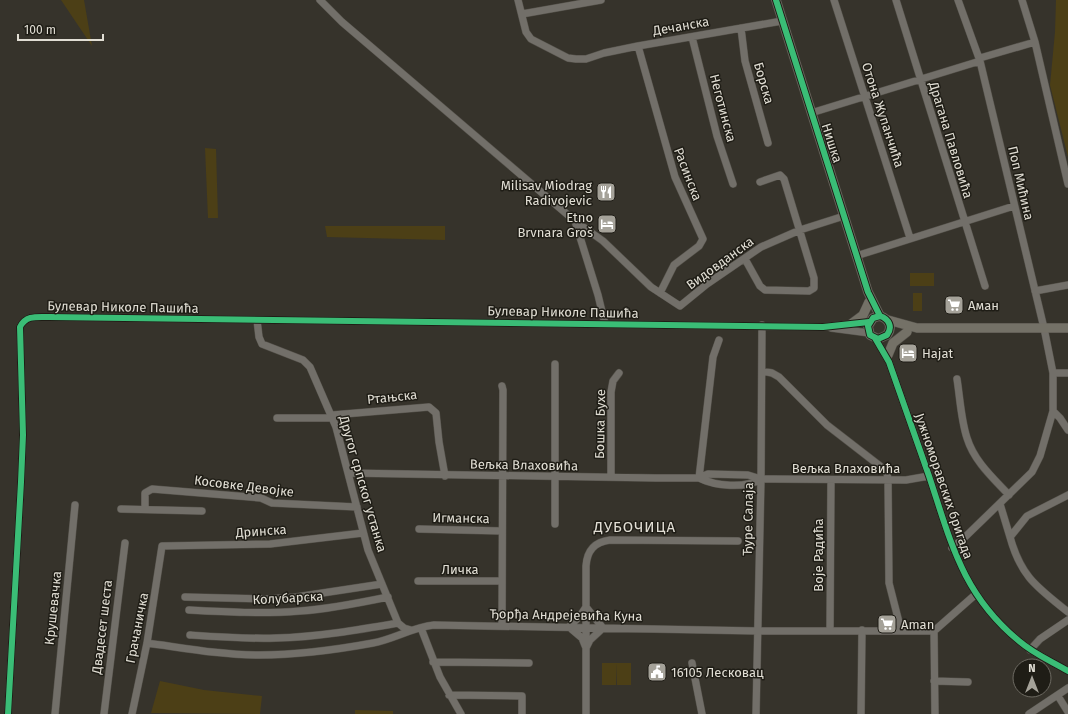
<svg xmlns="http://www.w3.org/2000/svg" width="1068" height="714" viewBox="0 0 1068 714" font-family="'Fira Sans',sans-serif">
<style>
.green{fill:#4c3f16}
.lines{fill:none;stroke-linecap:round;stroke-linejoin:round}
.minor-casing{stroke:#54514a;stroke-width:8}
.major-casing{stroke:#54514a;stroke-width:10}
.minor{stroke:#726f69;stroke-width:7}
.major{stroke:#747167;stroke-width:9}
.cycleway-casing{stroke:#1f1d16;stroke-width:8}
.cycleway{stroke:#3abd76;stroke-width:6}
.labels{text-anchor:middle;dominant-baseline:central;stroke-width:3;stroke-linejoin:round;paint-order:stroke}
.street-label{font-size:13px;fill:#e1ded4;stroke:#1f1d16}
.poi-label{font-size:13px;fill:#e1ded4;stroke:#1f1d16;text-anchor:start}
.quarter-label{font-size:15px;letter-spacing:1px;fill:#e1ded4;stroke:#1f1d16}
</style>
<rect width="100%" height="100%" fill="#36332b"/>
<path class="green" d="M61 0H84L92 46Z
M1056 0H1068V157L1050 85 1055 32Z
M205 148 216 149 218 218H208Z
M325 226H445V240L327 237Z
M910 273H934V286H910Z
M913 293H922V311H913Z
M602 663H617L616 685H602Z
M617 663H631V685H617Z
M160 681 204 690 262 696 260 714 151 713Z
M355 710 393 711V714H355Z"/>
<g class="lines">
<g class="minor-casing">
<path id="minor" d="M320 0 342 22 575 221
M518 0 526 32 531 39 568 58 576 59H586L604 53 638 46 782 21
M834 0 910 238
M896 0 985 286
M1022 0 1035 42 1068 184
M522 14 601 0
M741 28 745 61 768 143
M692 37 717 136 733 184
M638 46 675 177 703 239 699 246 674 265 660 293
M980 58 1035 42
M811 113 980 61
M856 256 1014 206
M745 259 760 286 765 290 809 291 814 288V278L784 179 780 175 760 182
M1035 291 1068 285
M257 320 259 337 262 344 303 360 310 367 336 427 368 550 398 623 404 628 411 630
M605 324 598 295 575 221 603 241 651 287 680 306 707 284 761 247 800 230 844 216
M831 328 869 333
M875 338 889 362C902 400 916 438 929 476 951 542 962 594 1019 641 1034 654 1051 661 1068 671
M762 371 772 373 779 377 827 425 880 466 887 473 888 479 889 583 901 630
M1053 373H1068
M957 379C960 398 961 420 967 438 974 461 993 478 1009 495
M1053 411 1060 418 1068 430
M332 415 429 407 436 413 439 442 445 476
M277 418H333
M348 473 656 478H699L708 474 748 475 761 479H772L906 480 929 476
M611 477V392L613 381 619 373
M699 478 713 357 719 340
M699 478C715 486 745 489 761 479
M1068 495 1027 516 1010 537C1021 577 1037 587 1068 612
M1000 504 1010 537
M121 509 202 511
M145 509V493L152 489 261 498 272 503 357 507
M555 524V364
M419 529 502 531
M952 548 964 538 1032 472 1040 456 1053 411V373L1044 328 980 61 958 0
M418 581H501
M185 597 268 599 296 597 382 584
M586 607 603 628 590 640 586 648 582 638 569 627 580 616Z
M189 610C226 612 263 614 300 611 330 609 359 603 388 597
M502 625 503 390 502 386
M421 628 440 677 461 714
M830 631 831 480
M934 631 935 714
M190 635C219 637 247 639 276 638 317 637 358 630 398 623
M147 643C184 648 221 655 259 655 297 655 335 650 373 643 394 639 413 627 434 625L758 631H934L976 594
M1030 650 1040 639 1068 620
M433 662 529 663
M692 663 702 714
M934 681 968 682
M449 695 522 696V714
M1058 696 1068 712
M8 714 21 482 23 435 20 327C26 315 37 317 49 317L823 327 869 322
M55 714 75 505
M104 714 125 543
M132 714 147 643 162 546 270 544 363 533
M586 714V566C587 551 594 542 610 540L738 541
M756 714 761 479 762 325
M861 714 862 630
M1029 714 1068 688"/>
</g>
<g class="major-casing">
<path id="major" d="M776 0 868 292 880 316C889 319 893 327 887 335L878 339 870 335 868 326 873 318 880 316
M888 320 917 328H1068
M851 324 863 315 869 302
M888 355 893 343 907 332"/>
</g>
<use href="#minor" class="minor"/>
<use href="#major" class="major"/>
<g class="cycleway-casing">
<path id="cycleway" d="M776 0 868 292 880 316C889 319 893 327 887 335L878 339 870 335 868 326 873 318 880 316
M875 338 889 362C902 400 916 438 929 476 951 542 962 594 1019 641 1034 654 1051 661 1068 671
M8 714 21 482 23 435 20 327C26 315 37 317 49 317L823 327 869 322"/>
</g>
<use href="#cycleway" class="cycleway"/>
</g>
<defs>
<g id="restaurant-square" transform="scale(1)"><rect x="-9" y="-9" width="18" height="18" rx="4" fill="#a5a299" stroke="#1f1d16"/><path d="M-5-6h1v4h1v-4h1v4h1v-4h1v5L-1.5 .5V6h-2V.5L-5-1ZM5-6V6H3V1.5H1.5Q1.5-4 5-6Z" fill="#fff"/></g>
<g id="hotel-square" transform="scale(1)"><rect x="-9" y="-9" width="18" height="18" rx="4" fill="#a5a299" stroke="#1f1d16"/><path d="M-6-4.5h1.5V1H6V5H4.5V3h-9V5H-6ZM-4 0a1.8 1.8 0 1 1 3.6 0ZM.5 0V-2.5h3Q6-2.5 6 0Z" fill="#fff"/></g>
<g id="supermarket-square" transform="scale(1)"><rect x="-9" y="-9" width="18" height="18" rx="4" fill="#a5a299" stroke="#1f1d16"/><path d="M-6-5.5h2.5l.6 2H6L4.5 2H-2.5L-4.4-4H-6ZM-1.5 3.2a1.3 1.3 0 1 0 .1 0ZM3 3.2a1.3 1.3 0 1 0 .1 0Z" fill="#fff"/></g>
<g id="civic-square" transform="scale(1)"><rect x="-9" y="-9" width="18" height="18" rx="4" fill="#a5a299" stroke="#1f1d16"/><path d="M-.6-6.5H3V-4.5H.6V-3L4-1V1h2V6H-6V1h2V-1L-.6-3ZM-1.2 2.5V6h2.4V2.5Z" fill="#fff"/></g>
</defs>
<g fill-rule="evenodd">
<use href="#restaurant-square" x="606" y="192"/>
<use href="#hotel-square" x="607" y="224"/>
<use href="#supermarket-square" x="954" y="305"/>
<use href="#hotel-square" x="908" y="353"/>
<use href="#supermarket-square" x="887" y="624"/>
<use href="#civic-square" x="657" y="672"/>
</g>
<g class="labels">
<g class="street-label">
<text transform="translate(681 26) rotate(-10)">Дечанска</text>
<text transform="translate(764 83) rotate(74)">Борска</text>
<text transform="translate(723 108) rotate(75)">Неготинска</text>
<text transform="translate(883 115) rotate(72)">Отона Жупанчића</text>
<text transform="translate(951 140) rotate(73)">Драгана Павловића</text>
<text transform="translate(832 143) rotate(72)">Нишка</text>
<text transform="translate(688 174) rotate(69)">Расинска</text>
<text transform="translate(1021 183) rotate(77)">Поп Мићина</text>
<text transform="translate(720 263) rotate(-36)">Видовданска</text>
<text transform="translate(123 307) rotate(1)">Булевар Николе Пашића</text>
<text transform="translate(563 312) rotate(1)">Булевар Николе Пашића</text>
<text transform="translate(392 397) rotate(-6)">Ртањска</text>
<text transform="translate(600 424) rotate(-89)">Бошка Бухе</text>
<text transform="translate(524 465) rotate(1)">Вељка Влаховића</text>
<text x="846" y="468">Вељка Влаховића</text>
<text transform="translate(363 484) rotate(74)">Другог српског устанка</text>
<text transform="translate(244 486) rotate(7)">Косовке Девојке</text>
<text transform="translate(944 486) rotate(71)">Јужноморавских бригада</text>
<text transform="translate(461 518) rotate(1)">Игманска</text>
<text transform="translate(748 519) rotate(-89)">Ђуре Салаја</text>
<text transform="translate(261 531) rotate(-4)">Дринска</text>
<text transform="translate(818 555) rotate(-90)">Воје Радића</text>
<text x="460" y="569">Личка</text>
<text transform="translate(288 598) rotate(-3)">Колубарска</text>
<text transform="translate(53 608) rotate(-84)">Крушевачка</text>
<text transform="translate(566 615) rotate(1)">Ђорђа Андрејевића Куна</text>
<text transform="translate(102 627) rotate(-83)">Двадесет шеста</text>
<text transform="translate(137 628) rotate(-79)">Грачаничка</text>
</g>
<g class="poi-label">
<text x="592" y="185" text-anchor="end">Milisav Miodrag<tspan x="592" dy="15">Radivojevic</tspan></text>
<text x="593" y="217" text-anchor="end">Etno<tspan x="593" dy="15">Brvnara Groš</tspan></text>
<text x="968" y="305">Аман</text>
<text x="922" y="353">Hajat</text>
<text x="901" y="624">Aman</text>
<text x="671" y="672">16105 Лесковац</text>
</g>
<g class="quarter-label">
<text x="635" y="527">ДУБОЧИЦА</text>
</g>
</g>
<g transform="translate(1032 678)"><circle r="19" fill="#1f1d16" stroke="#6d6a62"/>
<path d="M0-3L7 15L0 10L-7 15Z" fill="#a5a299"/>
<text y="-6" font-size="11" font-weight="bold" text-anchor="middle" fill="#e1ded4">N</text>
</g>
<path d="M18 34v6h85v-6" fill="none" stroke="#e1ded4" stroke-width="2"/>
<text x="24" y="34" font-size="12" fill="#e1ded4" stroke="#1f1d16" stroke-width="3" paint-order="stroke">100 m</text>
</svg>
